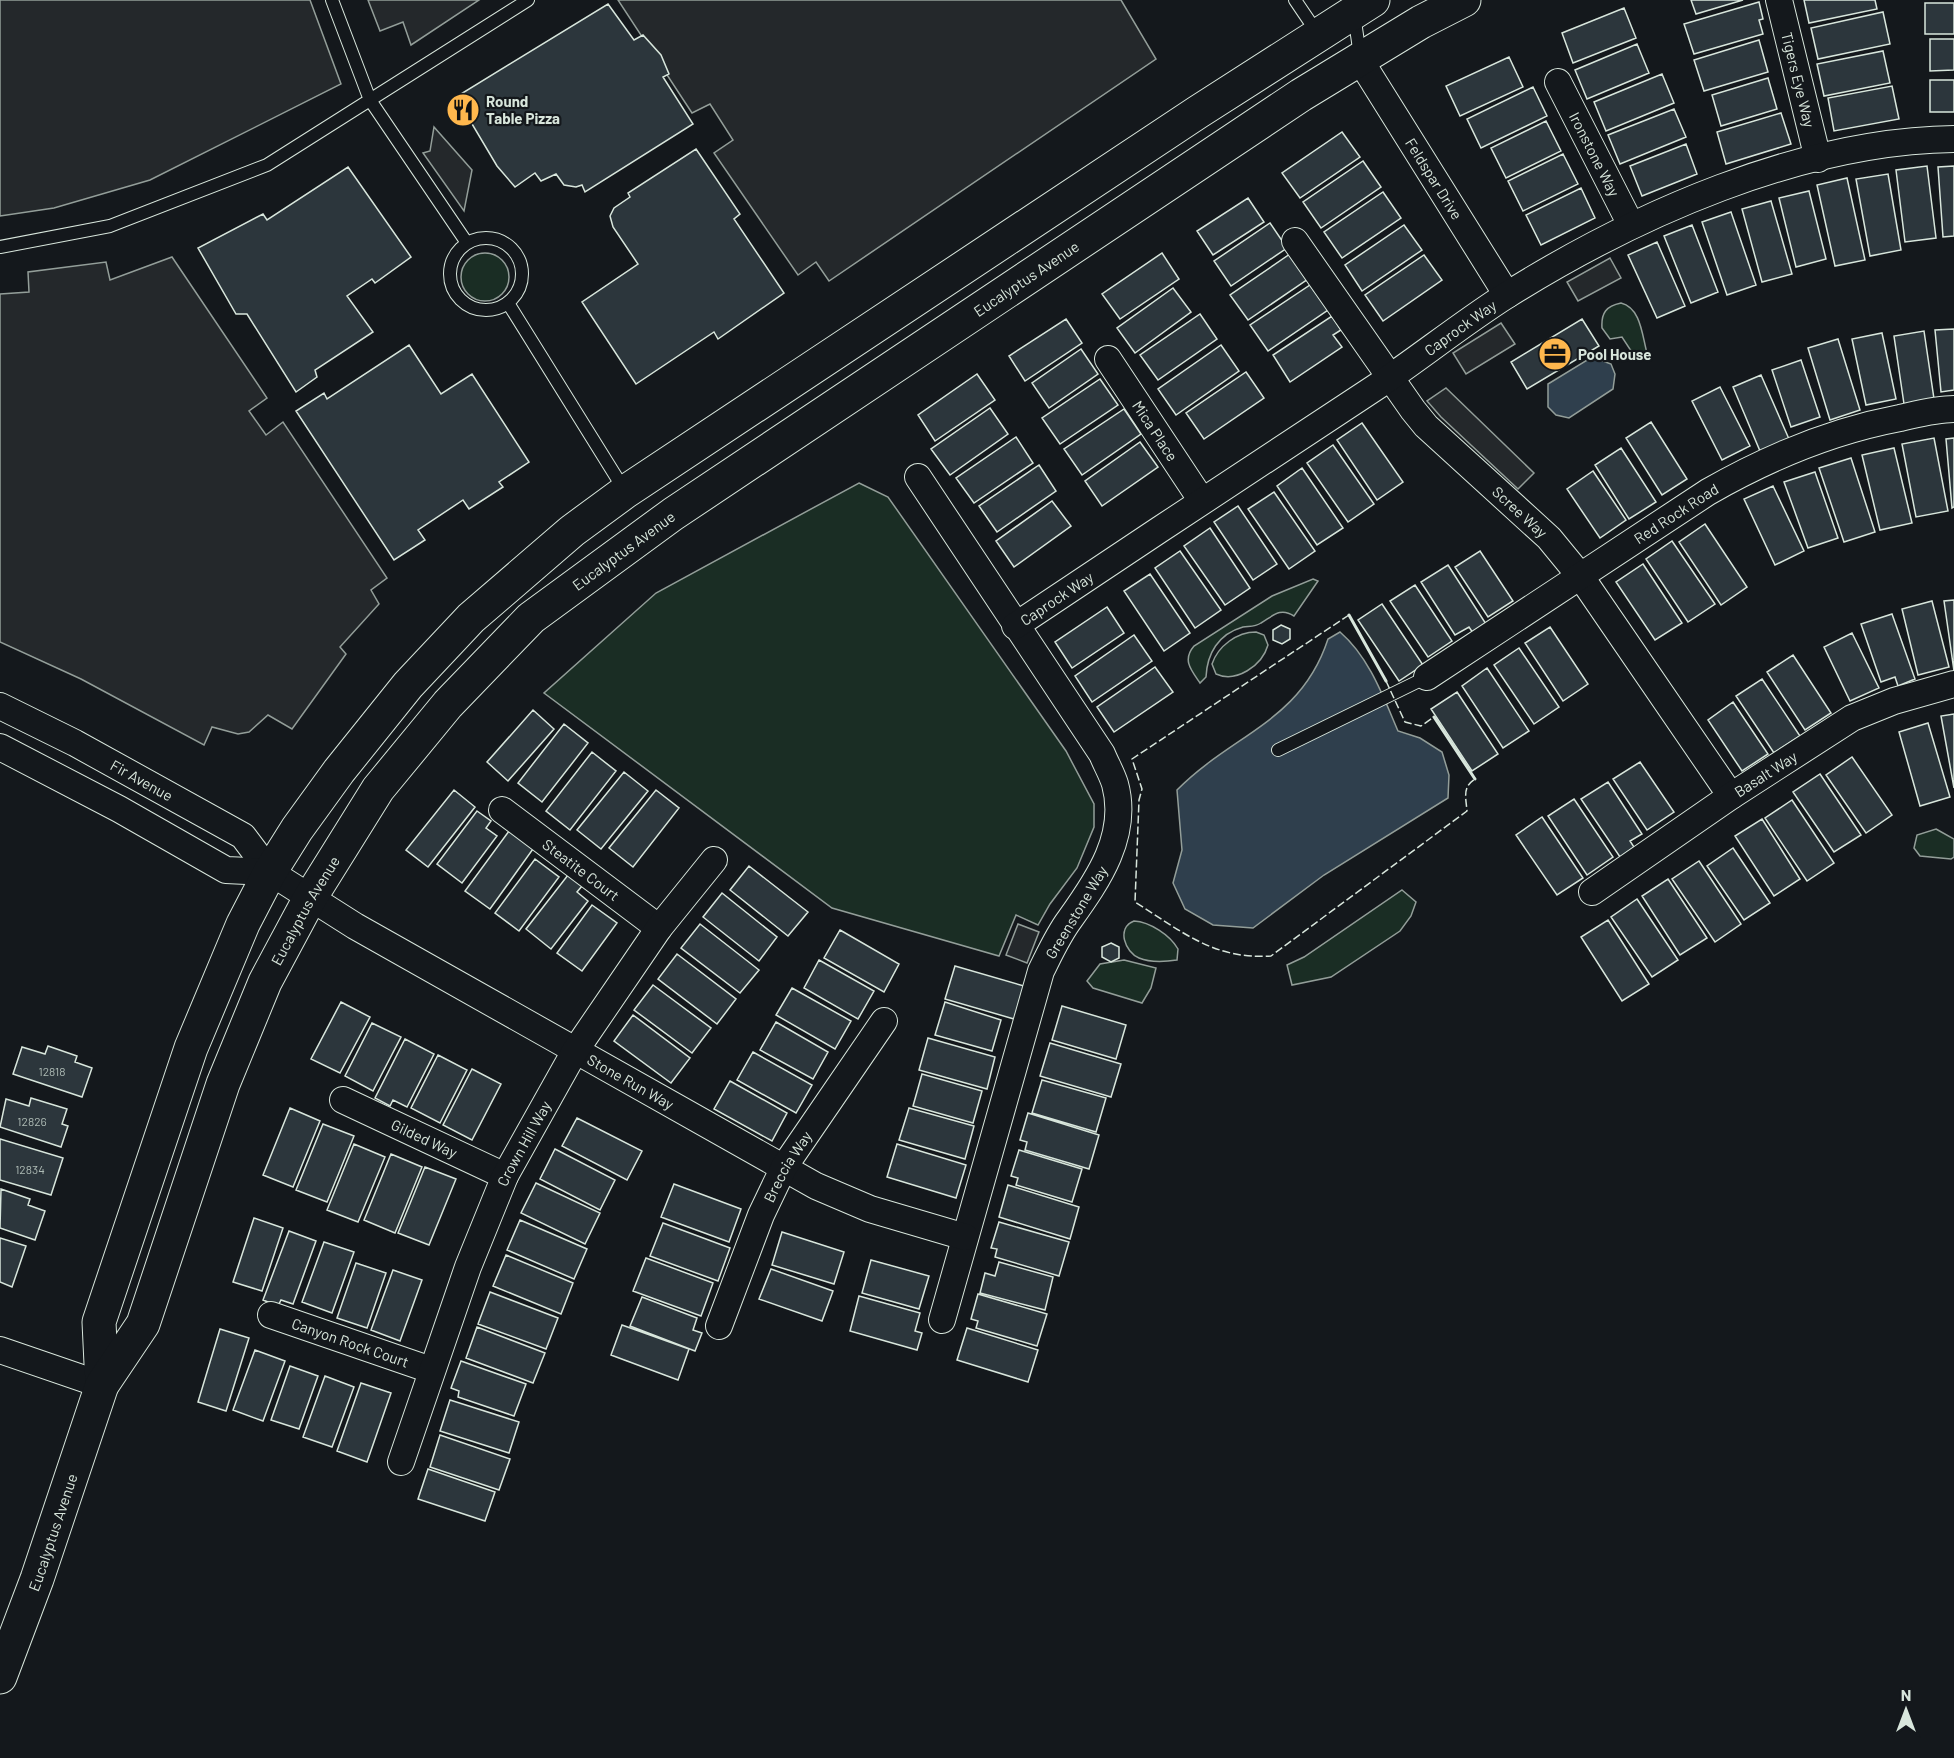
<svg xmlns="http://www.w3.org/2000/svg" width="1954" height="1758" viewBox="0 0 1954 1758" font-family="Barlow,sans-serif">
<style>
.green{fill:#1a2d24;stroke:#939e99;stroke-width:1.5}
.parking{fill:#24282b;stroke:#939e99;stroke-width:1.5}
.water{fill:#2f3f4d;stroke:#939e99;stroke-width:1.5}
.building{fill:#2c363c;stroke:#d8e6dc;stroke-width:1.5}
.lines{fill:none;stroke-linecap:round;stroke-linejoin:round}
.service-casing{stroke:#d8e6dc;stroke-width:14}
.minor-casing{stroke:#d8e6dc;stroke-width:28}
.secondary-casing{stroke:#d8e6dc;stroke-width:35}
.service{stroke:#14181c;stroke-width:12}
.minor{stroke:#14181c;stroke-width:26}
.secondary{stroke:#14181c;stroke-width:33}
.fence{stroke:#d8e6dc;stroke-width:1.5;stroke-dasharray:8 3;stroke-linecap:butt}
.wall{stroke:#d8e6dc;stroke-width:3}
.labels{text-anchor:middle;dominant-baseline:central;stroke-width:4.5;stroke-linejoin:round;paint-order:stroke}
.number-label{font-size:12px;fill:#adbab4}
.street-label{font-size:15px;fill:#d8e6dc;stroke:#14181c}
.poi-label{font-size:15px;font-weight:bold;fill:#d8e6dc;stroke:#14181c;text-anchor:start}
</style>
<rect width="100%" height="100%" fill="#14181c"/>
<path class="green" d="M461 277a24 24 0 1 1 48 0a24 24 0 1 1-48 0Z
M1621 303C1641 308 1642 335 1647 353L1643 359 1637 360 1622 337 1610 339 1602 328C1601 313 1606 306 1621 303Z
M859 483 888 497 1066 751 1094 804V827L1077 868 1050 904 1038 925 1016 915 999 956 832 908 544 693 656 593Z
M1313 579 1318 581 1294 616C1280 607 1273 616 1261 623 1255 627 1249 626 1243 627 1218 634 1207 654 1206 677L1200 683C1191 670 1182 660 1194 646L1272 596Z
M1256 632 1264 635 1268 645C1262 666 1236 683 1216 674L1212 664C1218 646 1237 632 1256 632Z
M1936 829 1954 839V857L1951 859 1920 856 1914 848 1917 835Z
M1402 890 1416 902 1411 916 1400 931 1331 977 1292 985 1287 965 1304 957Z
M1134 921C1150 922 1170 935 1178 949L1177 960C1164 962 1151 963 1139 958 1125 952 1116 928 1134 921Z
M1124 960 1156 968 1151 988 1142 1003 1093 988 1087 981 1100 964Z"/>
<path class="parking" d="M0 0H310L341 84 150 180 54 208 0 216Z
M368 0H479L411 45 403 22 380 31Z
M618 0H1121L1156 59 829 281 816 262 798 275 714 153 733 140 710 104 692 113Z
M434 127 472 170 464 211 423 153 430 151Z
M172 257 267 398 249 411 266 435 283 422 387 578 371 590 379 604 340 647 346 654 292 729 268 715 249 732 238 734 212 727 204 745 81 679 0 642V294L29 292 28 272 106 262 110 280Z
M1610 258 1621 278 1578 301 1567 282Z
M1501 323 1515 344 1466 374 1453 353Z
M1446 388 1534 473 1518 489 1441 417 1427 401Z
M1018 924 1039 932 1027 963 1006 955Z"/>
<path class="water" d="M1592 357 1611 364 1615 374 1613 389 1569 418 1556 415 1548 407V384Z
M1340 632C1369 657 1383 696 1398 731L1420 738 1442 752 1449 775 1448 798 1324 875 1253 928 1213 925 1185 909 1173 883 1182 850 1177 790C1232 734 1301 722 1328 639Z"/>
<path class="building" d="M1691 0H1743L1696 14Z
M1804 0H1875L1877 9 1809 23Z
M1759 2 1763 19 1759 20 1763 34 1694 54 1684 24Z
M1925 3H1954V34H1925Z
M608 4 634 40 643 35 661 55 669 74 663 77 693 124 585 192 582 185 576 187 564 185 556 174 541 181 535 173 515 187 497 166 456 97Z
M1624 8 1636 38 1573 63 1562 33Z
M1883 12 1890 44 1818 59 1811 28Z
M1930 39H1954V70L1930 71Z
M1759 40 1768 72 1704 91 1694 60Z
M1637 44 1649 73 1587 99 1575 70Z
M1883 51 1890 83 1824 96 1817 64Z
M1509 57 1523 87 1460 116 1446 86Z
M1662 74 1674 103 1606 131 1594 102Z
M1768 78 1777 109 1721 126 1712 95Z
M1930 80H1954V112H1930Z
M1892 86 1899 119 1834 131 1828 98Z
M1533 87 1547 116 1481 148 1467 119Z
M1674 109 1686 137 1620 164 1608 135Z
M1781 113 1791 144 1726 164 1717 132Z
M1546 121 1561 151 1506 178 1491 148Z
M1342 132 1360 157 1300 198 1282 173Z
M1686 144 1697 174 1642 196 1630 166Z
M696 149 740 214 734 219 784 293 718 339 714 332 636 384 582 302 638 264 613 227 610 216 614 208 630 197 628 193Z
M1563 154 1578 184 1523 211 1508 181Z
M1363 161 1381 187 1321 228 1303 202Z
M1927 166 1936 238 1905 242 1896 170Z
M1954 166V236L1943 237 1938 167Z
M348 167 411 257 375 283 372 279 347 296 373 332 315 370 317 377 296 392 247 314H236L198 248 263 214 267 220Z
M1888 174 1901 250 1870 256 1856 179Z
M1847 178 1865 260 1835 266 1817 185Z
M1581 188 1595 218 1541 245 1526 215Z
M1809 191 1826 259 1796 267 1779 198Z
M1383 192 1401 218 1342 258 1324 232Z
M1248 198 1264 222 1213 255 1197 231Z
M1771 201 1792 274 1762 282 1742 209Z
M1731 212 1756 285 1727 295 1702 222Z
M1270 223 1287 248 1231 286 1214 261Z
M1404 225 1422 250 1362 291 1345 265Z
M1692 225 1718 292 1691 303 1664 236Z
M1657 242 1685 306 1657 318 1628 255Z
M1162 253 1179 279 1120 319 1102 294Z
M1290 254 1308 279 1248 320 1230 295Z
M1424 255 1442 280 1383 321 1365 295Z
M1310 285 1328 310 1268 351 1250 325Z
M1173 288 1191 312 1135 353 1117 328Z
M1200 314 1217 339 1158 380 1140 355Z
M1332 316 1341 330 1333 335 1342 347 1290 382 1273 355Z
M1066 319 1082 343 1025 381 1009 356Z
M1582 319 1599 346 1527 389 1511 362Z
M1954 329V390L1941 392 1935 330Z
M1924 331 1934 399 1904 404 1894 336Z
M1882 333 1896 399 1866 405 1852 339Z
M1838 339 1860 410 1830 420 1808 348Z
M409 345 441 394 472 374 529 462 499 482 503 487 469 509 463 500 418 530 425 540 394 560 296 411 324 393 327 399Z
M1221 345 1239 371 1176 415 1158 389Z
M1081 349 1098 374 1049 408 1032 383Z
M1801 360 1820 417 1791 427 1772 370Z
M1246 372 1264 398 1204 439 1186 413Z
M977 374 995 400 935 441 918 415Z
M1761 375 1789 439 1760 451 1733 387Z
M1100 379 1118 405 1060 444 1042 418Z
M1720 387 1750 446 1722 460 1692 401Z
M990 408 1008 434 950 475 931 449Z
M1124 409 1141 434 1082 475 1064 449Z
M1651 422 1687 479 1662 495 1626 438Z
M1362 423 1403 482 1377 500 1337 440Z
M1016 437 1033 463 974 503 956 478Z
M1934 438 1948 511 1916 517 1902 444Z
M1954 438V507L1952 508 1946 439Z
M1140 442 1158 467 1102 506 1085 481Z
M1333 445 1374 504 1348 522 1307 463Z
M1621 448 1656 502 1629 519 1595 465Z
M1894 448 1912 523 1880 530 1862 455Z
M1851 458 1875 532 1844 542 1819 468Z
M1039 465 1056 491 997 532 979 506Z
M1302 468 1343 528 1317 545 1277 486Z
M1593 471 1626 520 1600 538 1567 489Z
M1815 472 1838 538 1808 548 1784 482Z
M1773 486 1804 551 1775 565 1744 499Z
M1274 492 1315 551 1289 569 1248 509Z
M1052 501 1071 526 1014 567 996 541Z
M1238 506 1277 564 1253 580 1214 522Z
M1705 524 1747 587 1721 605 1679 542Z
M1210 528 1250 588 1225 605 1184 546Z
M1672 541 1715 604 1688 622 1646 559Z
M1180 551 1221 610 1195 628 1155 568Z
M1480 551 1513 601 1488 617 1455 567Z
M1643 564 1682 623 1655 640 1616 582Z
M1448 565 1486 624 1473 633 1469 627 1455 635 1421 582Z
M1150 574 1190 633 1164 651 1124 591Z
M1415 585 1452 641 1428 657 1390 601Z
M1954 600V671L1944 601Z
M1932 601 1949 667 1918 675 1902 609Z
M1382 604 1423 665 1399 681 1358 620Z
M1107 607 1124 633 1072 668 1055 642Z
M1892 614 1915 679 1898 686 1895 677 1881 682 1861 624Z
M1281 625 1290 629V639L1282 644 1273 640V630Z
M1550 627 1588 684 1563 701 1525 643Z
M1852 633 1879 688 1850 701 1824 647Z
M1134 635 1152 661 1092 702 1075 676Z
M1519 648 1559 707 1534 724 1494 665Z
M1793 655 1831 713 1805 730 1767 672Z
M1155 667 1173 692 1114 732 1097 707Z
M1487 668 1529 731 1503 748 1462 686Z
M1762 679 1800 736 1774 753 1736 696Z
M1457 692 1498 754 1472 771 1431 709Z
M1733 702 1768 754 1742 771 1708 720Z
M533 710 554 729 508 781 487 762Z
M1954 714V788L1941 716Z
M1928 723 1950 797 1920 806 1899 732Z
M564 724 588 743 542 802 518 783Z
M592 752 616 771 570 830 546 811Z
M1852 757 1892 815 1866 833 1826 775Z
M1640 762 1674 812 1647 830 1613 779Z
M624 772 648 791 601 849 577 830Z
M1820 774 1861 835 1834 852 1793 792Z
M1608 782 1642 834 1630 841 1634 847 1620 857 1581 799Z
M454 790 475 807 428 867 406 850Z
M656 790 679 808 633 867 609 848Z
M1574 799 1613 857 1587 875 1548 816Z
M1792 800 1834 863 1807 881 1765 818Z
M477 811 491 821 486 828 497 836 462 883 437 864Z
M1542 817 1583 878 1557 895 1516 835Z
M1762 819 1800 879 1774 896 1735 836Z
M509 831 533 849 490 909 465 891Z
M1733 848 1770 903 1744 920 1707 866Z
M535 859 559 877 519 931 495 913Z
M1699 861 1741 924 1715 942 1672 879Z
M749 866 808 912 788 936 730 890Z
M568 875 582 886 577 892 588 901 551 949 526 929Z
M1668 879 1707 938 1680 955 1642 896Z
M722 893 777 937 759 961 703 917Z
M1637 899 1678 960 1652 977 1611 917Z
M592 905 617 923 582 971 557 953Z
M1608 920 1649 984 1622 1001 1581 937Z
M700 924 759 970 740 993 681 948Z
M840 930 899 964 884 992 824 958Z
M1111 943 1119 947V958L1111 962 1102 957V947Z
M677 954 736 999 717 1024 658 979Z
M819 960 874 991 858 1019 804 988Z
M955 966 1024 986 1014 1019 945 999Z
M653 985 711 1028 692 1053 634 1010Z
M792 988 851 1021 835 1049 776 1015Z
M341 1002 370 1017 340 1073 311 1059Z
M945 1002 1001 1020 992 1051 935 1035Z
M1062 1006 1126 1025 1116 1059 1052 1040Z
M633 1015 690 1058 671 1083 614 1041Z
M776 1022 828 1052 813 1079 760 1050Z
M372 1023 401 1037 373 1091 345 1076Z
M928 1038 995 1057 987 1089 919 1070Z
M405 1039 434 1054 407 1107 393 1100 390 1106 375 1098Z
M1050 1043 1121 1064 1111 1097 1040 1076Z
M48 1046 77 1056 75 1062 92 1068 82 1097 13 1074 22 1047 45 1054Z
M753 1052 812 1085 796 1113 737 1080Z
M438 1055 467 1070 440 1123 411 1108Z
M472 1069 501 1084 472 1140 443 1125Z
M922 1074 982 1091 973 1123 913 1106Z
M1042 1080 1106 1098 1096 1132 1032 1113Z
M730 1081 787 1113 772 1141 714 1109Z
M31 1098 67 1109 62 1124 68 1126 61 1147 0 1127 6 1099 29 1106Z
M290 1108 320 1121 293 1187 263 1175Z
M909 1108 974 1126 965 1159 899 1140Z
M1028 1113 1099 1135 1089 1169 1025 1150 1027 1142 1020 1140Z
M577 1118 642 1151 627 1180 562 1146Z
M323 1124 354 1136 327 1202 296 1190Z
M0 1139 63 1158 51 1195 0 1180Z
M354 1144 385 1157 358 1222 327 1210Z
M897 1144 966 1165 956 1198 887 1177Z
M555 1149 615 1180 600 1210 540 1179Z
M1019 1150 1082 1169 1072 1202 1016 1185 1018 1178 1011 1176Z
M391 1154 422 1167 395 1233 364 1220Z
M425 1167 456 1179 429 1245 398 1233Z
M536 1183 600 1213 585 1244 521 1213Z
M674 1184 741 1209 729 1242 661 1217Z
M1008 1185 1079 1207 1070 1239 999 1217Z
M1 1189 30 1199 28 1205 45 1211 35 1240 0 1228Z
M254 1218 283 1228 262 1291 233 1282Z
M520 1220 587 1249 574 1279 507 1250Z
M999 1222 1069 1242 1059 1276 995 1257 997 1249 991 1248Z
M663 1223 730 1248 718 1281 650 1256Z
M289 1231 316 1241 293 1304 281 1300 278 1306 263 1300Z
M782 1232 844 1252 834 1284 772 1265Z
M0 1238 26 1246 12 1287 0 1282Z
M324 1242 354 1252 332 1313 302 1302Z
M506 1255 573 1283 561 1314 493 1286Z
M646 1258 713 1283 701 1316 633 1291Z
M871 1260 929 1276 919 1309 862 1293Z
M999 1262 1053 1277 1045 1310 980 1293 985 1273 995 1276Z
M356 1263 386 1273 367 1328 337 1318Z
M771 1269 833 1291 822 1321 759 1299Z
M393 1270 422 1280 400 1341 371 1330Z
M490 1292 558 1318 546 1349 478 1324Z
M978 1294 1047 1314 1037 1346 976 1328 978 1321 971 1319Z
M859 1296 920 1313 915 1331 922 1333 917 1350 850 1331Z
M642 1297 697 1318 693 1330 702 1333 695 1351 630 1326Z
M622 1325 689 1349 678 1380 611 1355Z
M477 1327 545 1353 533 1383 466 1358Z
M967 1328 1038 1350 1028 1382 957 1360Z
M220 1329 249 1338 226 1411 198 1402Z
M255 1350 285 1361 263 1421 233 1410Z
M461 1361 526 1384 514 1416 458 1397 459 1391 451 1388Z
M290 1366 318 1376 299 1429 271 1420Z
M325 1376 354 1387 332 1447 303 1437Z
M361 1383 391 1393 367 1462 337 1451Z
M450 1400 519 1422 509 1453 440 1431Z
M440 1435 510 1459 499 1490 430 1467Z
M428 1469 495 1492 485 1521 418 1499Z"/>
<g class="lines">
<g class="service-casing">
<path id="service" d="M332 0 370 100 467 243
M1295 0 1318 34
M1354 14 1360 56
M450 274a36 36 0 1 1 72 0a36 36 0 1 1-72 0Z
M0 247 110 226 267 165 528 0
M508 303 625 491
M1278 750 1427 677"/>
</g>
<g class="minor-casing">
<g id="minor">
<path id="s1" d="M1779 0 1818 159"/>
<path id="s2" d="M1360 60 1507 295"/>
<path id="s3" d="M1558 82 1631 225"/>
<path id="s4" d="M1295 241 1413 410 1426 426 1549 538 1581 577 1731 796"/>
<path id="s5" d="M1108 359 1202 501"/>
<path d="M918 477 1102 754C1106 764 1112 774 1115 784 1129 835 1098 880 1070 919 1058 935 1050 953 1041 971L942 1320"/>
<path id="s6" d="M1015 626C1136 545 1257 465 1379 385 1422 356 1463 323 1507 295 1635 215 1800 141 1954 139"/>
<path id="s7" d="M1427 677 1708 492C1769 457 1831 431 1900 418 1918 414 1936 409 1954 409"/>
<path id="s8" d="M0 706 75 743 243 836 270 872 355 926 816 1186 870 1209 965 1237"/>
<path d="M0 747 119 809 226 870 270 872"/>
<path id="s9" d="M502 810 659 928"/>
<path id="s10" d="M1592 892 1731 796 1852 718 1894 701 1954 684"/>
<path id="s11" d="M343 1100 505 1176"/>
<path id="s12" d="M271 1315 431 1370"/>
<path id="s13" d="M719 1326 761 1215 784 1167 884 1021"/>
<path d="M0 1350 102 1385"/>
<path id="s14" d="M401 1462 468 1267 505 1176 575 1051 659 928 714 860"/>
</g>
</g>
<g class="secondary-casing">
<g id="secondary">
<path d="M102 1385 99 1322 191 1048 243 924 270 872 297 829 339 771 408 685 471 618 572 531 625 492 1198 112 1373 0"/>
<path id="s15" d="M0 1677 37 1579 102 1385 143 1324 223 1084 265 982 310 898 378 789 448 704 531 618 673 514 1301 95 1421 22 1464 0"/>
</g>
</g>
<use href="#service" class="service"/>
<use href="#minor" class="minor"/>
<use href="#secondary" class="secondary"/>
<path class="fence" d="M1349 615 1132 759 1142 789 1139 800 1135 902C1181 931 1214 960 1271 956L1467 811C1466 798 1462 787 1475 779
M1386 681 1405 722 1421 726 1434 717"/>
<path class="wall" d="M1349 615 1386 681
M1434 717 1475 779"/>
</g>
<defs>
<g id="restaurant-disc" transform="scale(1.725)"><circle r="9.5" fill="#ffb74d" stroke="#14181c"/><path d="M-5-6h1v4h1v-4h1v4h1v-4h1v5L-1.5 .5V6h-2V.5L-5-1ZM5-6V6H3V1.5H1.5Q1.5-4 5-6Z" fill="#111"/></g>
<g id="office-disc" transform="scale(1.725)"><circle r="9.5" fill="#ffb74d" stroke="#14181c"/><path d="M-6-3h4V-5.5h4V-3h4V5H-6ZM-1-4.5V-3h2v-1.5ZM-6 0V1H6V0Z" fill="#111"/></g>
</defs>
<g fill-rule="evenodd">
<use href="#restaurant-disc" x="463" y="110"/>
<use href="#office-disc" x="1555" y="354"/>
</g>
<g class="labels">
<g class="number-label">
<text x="52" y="1071">12818</text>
<text x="32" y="1121">12826</text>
<text x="30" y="1169">12834</text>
</g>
<g class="street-label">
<text stroke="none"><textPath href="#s1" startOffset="82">Tigers Eye Way</textPath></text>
<text stroke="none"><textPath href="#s3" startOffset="81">Ironstone Way</textPath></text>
<text stroke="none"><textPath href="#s2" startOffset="140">Feldspar Drive</textPath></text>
<text stroke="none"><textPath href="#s15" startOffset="1800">Eucalyptus Avenue</textPath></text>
<text stroke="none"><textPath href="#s6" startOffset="536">Caprock Way</textPath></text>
<text stroke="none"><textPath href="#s5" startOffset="86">Mica Place</textPath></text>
<text stroke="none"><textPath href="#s4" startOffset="354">Scree Way</textPath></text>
<text stroke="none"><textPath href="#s7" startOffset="298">Red Rock Road</textPath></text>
<text stroke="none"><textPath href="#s15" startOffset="1314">Eucalyptus Avenue</textPath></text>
<text stroke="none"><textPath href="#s6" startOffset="50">Caprock Way</textPath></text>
<text stroke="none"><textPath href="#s10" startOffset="210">Basalt Way</textPath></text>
<text stroke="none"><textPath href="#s8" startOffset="160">Fir Avenue</textPath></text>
<text stroke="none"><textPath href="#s9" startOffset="99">Steatite Court</textPath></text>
<text stroke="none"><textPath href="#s15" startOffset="828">Eucalyptus Avenue</textPath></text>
<text transform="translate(1076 912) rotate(-59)">Greenstone Way</text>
<text stroke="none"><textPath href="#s8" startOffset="738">Stone Run Way</textPath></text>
<text stroke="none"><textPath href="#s11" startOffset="90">Gilded Way</textPath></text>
<text stroke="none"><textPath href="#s14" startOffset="342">Crown Hill Way</textPath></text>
<text stroke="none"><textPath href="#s13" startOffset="174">Breccia Way</textPath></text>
<text stroke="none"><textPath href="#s12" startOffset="84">Canyon Rock Court</textPath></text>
<text stroke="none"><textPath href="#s15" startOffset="154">Eucalyptus Avenue</textPath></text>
</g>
<g class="poi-label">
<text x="486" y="101">Round<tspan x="486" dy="17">Table Pizza</tspan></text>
<text x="1578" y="354">Pool House</text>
</g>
</g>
<g transform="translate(1906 1710)" stroke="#14181c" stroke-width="4.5" paint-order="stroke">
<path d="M0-4.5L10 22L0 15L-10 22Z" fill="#d8e6dc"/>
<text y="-9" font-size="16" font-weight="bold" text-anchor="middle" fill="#d8e6dc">N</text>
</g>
</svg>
